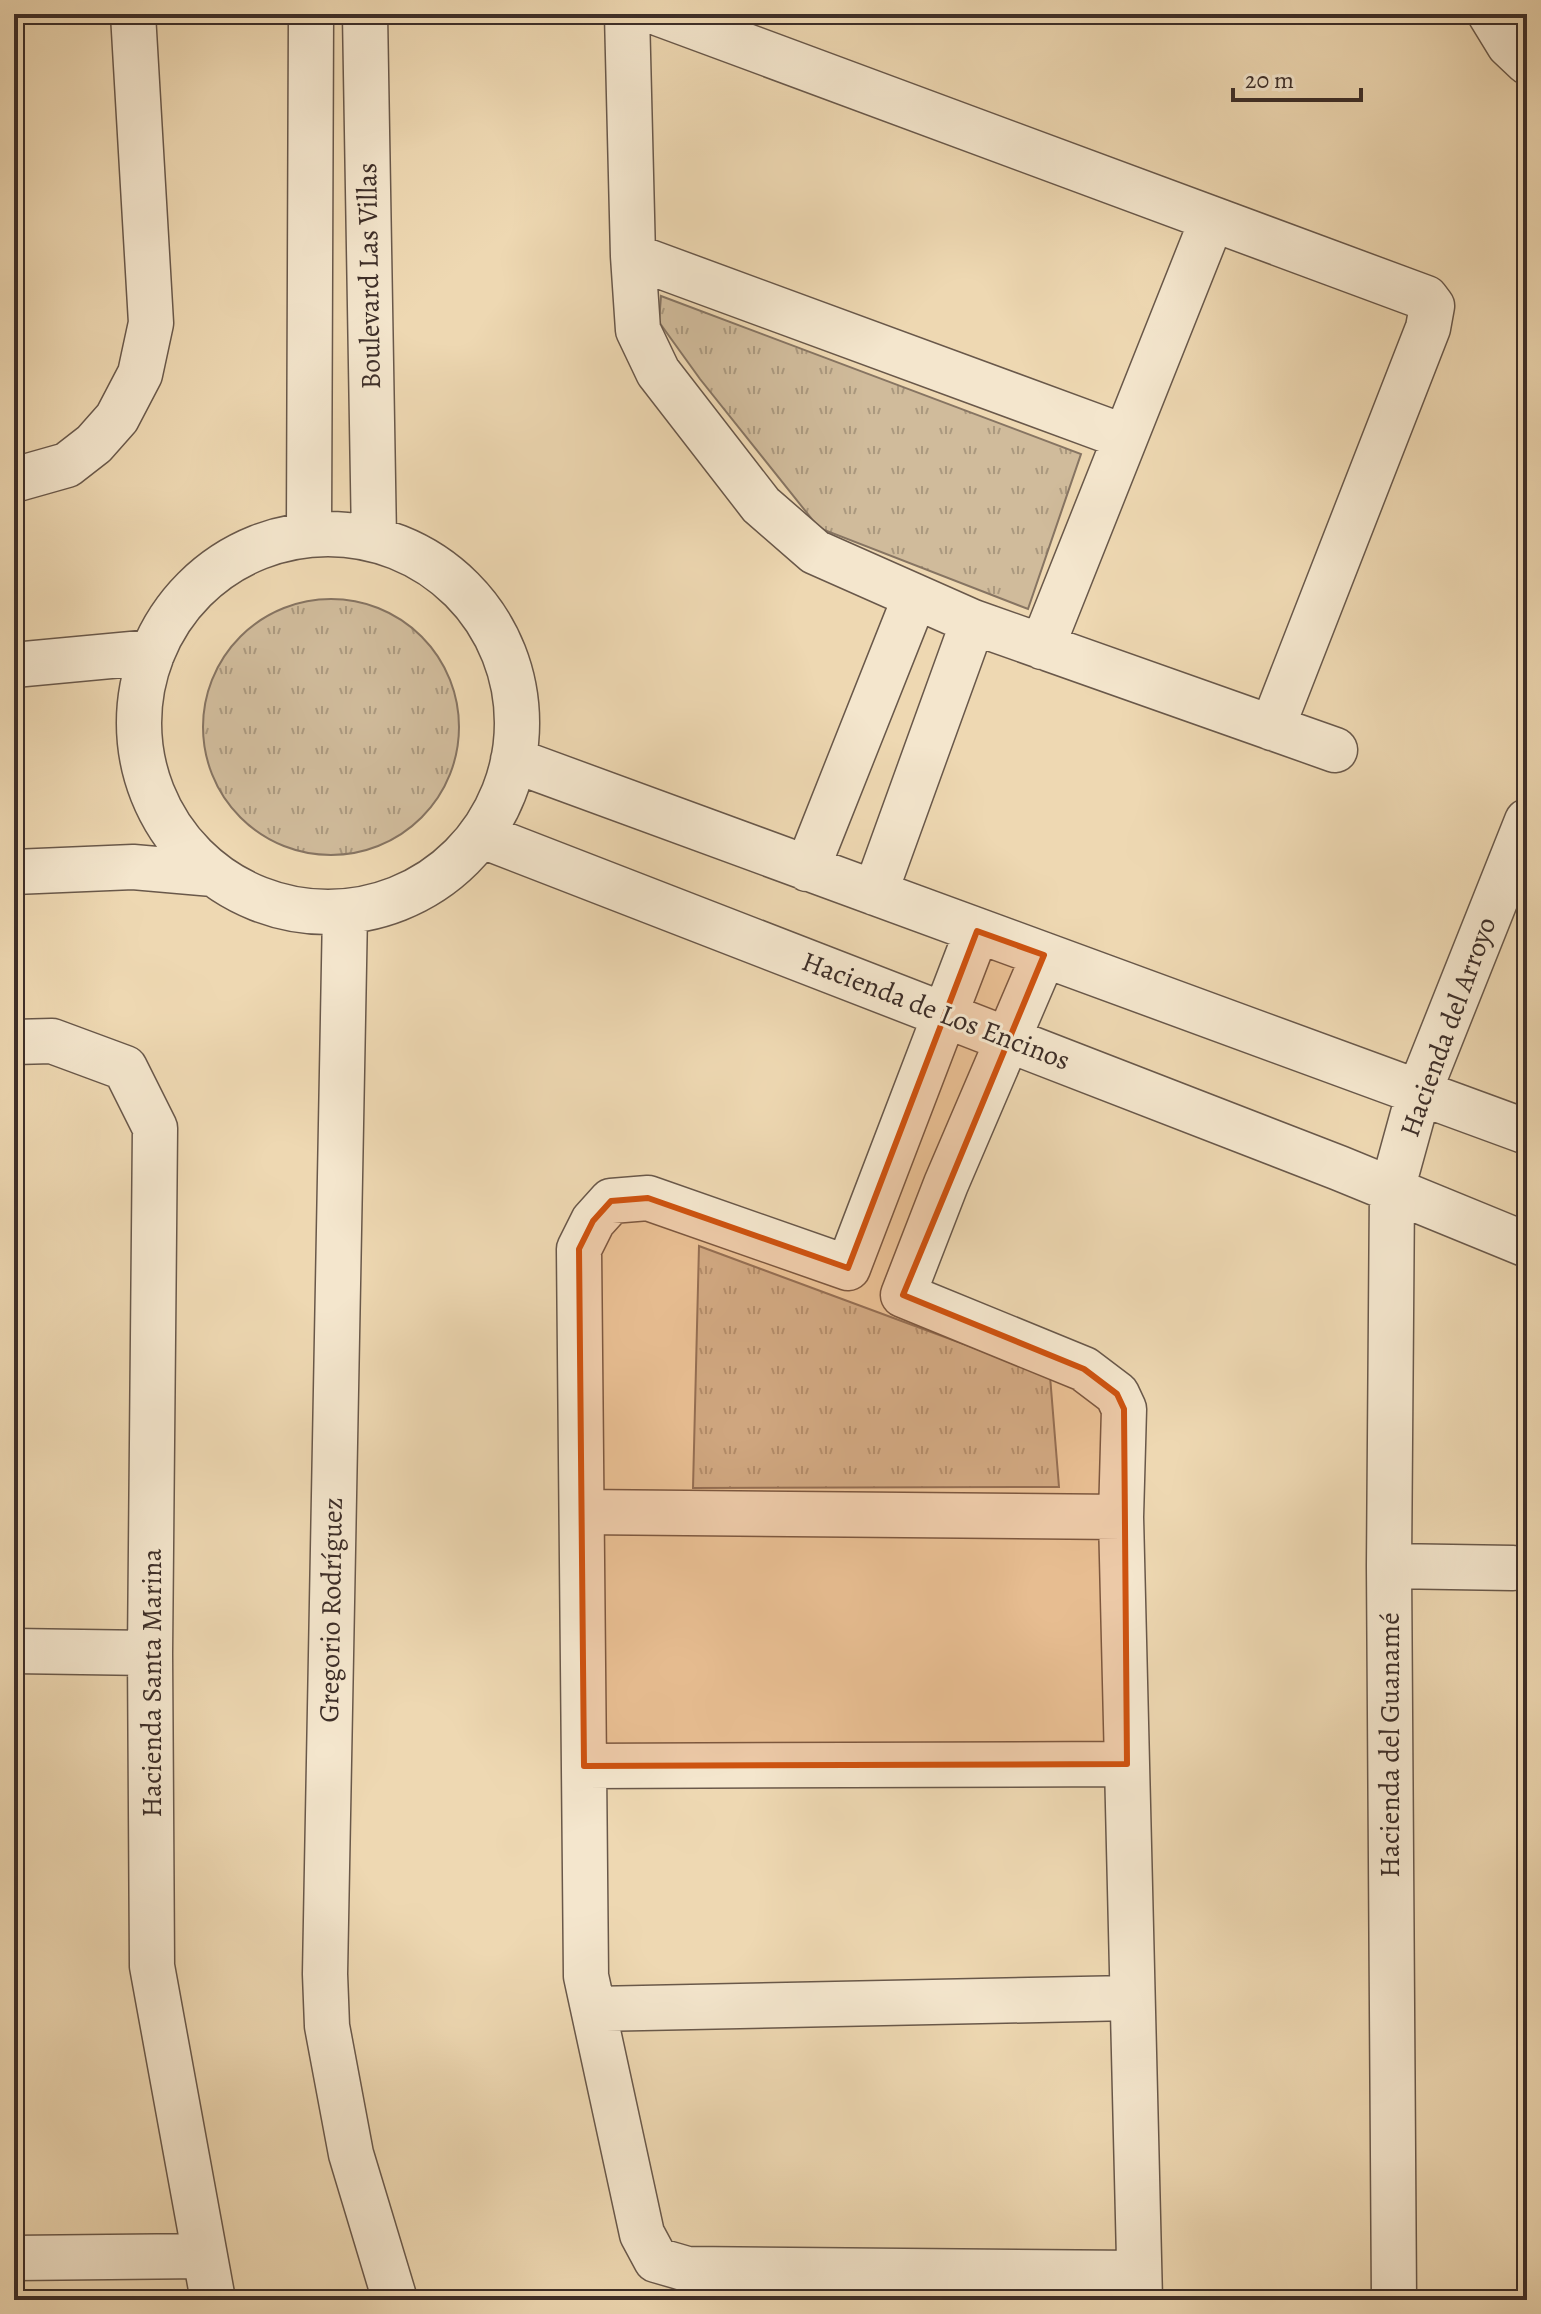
<svg xmlns="http://www.w3.org/2000/svg" width="1541" height="2314" viewBox="0 0 1541 2314" font-family="Alegreya,serif">
<style>
.park{fill:url(#park-tufts);stroke:#867462;stroke-width:2}
.lines{fill:none;stroke-linecap:round;stroke-linejoin:round}
.street-casing{stroke:#69584a;stroke-width:47}
.street{stroke:#f4e6cd;stroke-width:44}
.marked{fill:#ce5310;fill-opacity:0.2;stroke:#ce5310;stroke-width:6;stroke-linejoin:round}
.labels{text-anchor:middle;dominant-baseline:central;stroke-width:6;stroke-linejoin:round;paint-order:stroke}
.street-label{font-size:28px;fill:#3d2e28;stroke:#f4e6cd}
</style>
<defs>
<pattern id="park-tufts" width="24" height="20" patternUnits="userSpaceOnUse" patternTransform="scale(2)"><rect width="24" height="20" fill="#d0bb9b"/><path d="M3 7l-1-3M5 7V3M7 7l1-3M15 17l-1-3M17 17v-4M19 17l1-3" fill="none" stroke="#aa987e"/></pattern>
</defs>
<rect width="100%" height="100%" fill="#eed8b2"/>
<filter id="stains"><feTurbulence type="fractalNoise" baseFrequency=".0025" numOctaves="4"/><feColorMatrix values="0 0 0 0 .2 0 0 0 0 .09 0 0 0 0 .02 0 0 0 .5 -.17"/></filter>
<radialGradient id="worn" r=".72"><stop offset=".6" stop-color="#630" stop-opacity="0"/><stop offset="1" stop-color="#630" stop-opacity=".3"/></radialGradient>
<path class="park" d="M661 296 1081 454 1028 609 819 528 700 379 659 322Z
M203 727a128 128 0 1 1 256 0a128 128 0 1 1-256 0Z
M699 1246 1050 1376 1059 1487 693 1488Z"/>
<g class="lines">
<g class="street-casing">
<path id="street" d="M365 14 374 539
M627 14 633 256 638 330 658 372 761 505 815 552 973 622 1335 750
M660 14 1426 298 1432 306 1428 328 1272 728
M1490 14 1509 45 1527 62
M633 256 1125 437
M14 480 67 465 94 444 117 418 140 374 151 323 133 14
M309 529 311 14
M139 723a189 189 0 1 1 378 0a189 189 0 1 1-378 0Z
M1042 647 1212 220
M14 665 153 652
M513 760 1527 1132
M480 835 1339 1168 1527 1245
M807 869 915 597
M14 872 133 867 213 874
M875 893 973 622
M345 912 325 1974 327 2026 351 2154 395 2300
M977 931 848 1268 648 1198 611 1201 593 1221 579 1249 586 1976 642 2234 656 2260 687 2269 1139 2273
M1044 955 946 1184 903 1295 1084 1369 1117 1394 1124 1409 1121 1517 1140 2300
M14 1042 52 1041 125 1068 155 1128 150 1653 152 1966 213 2300
M582 1512 1121 1517
M1389 1566 1513 1568
M14 1651 150 1653
M584 1766 1127 1764
M594 2009 1132 1998
M14 2258 204 2256
M1394 2300 1389 1566 1392 1190 1419 1092 1527 821"/>
</g>
<use href="#street" class="street"/>
</g>
<path class="marked" d="M977 931 1044 955 903 1295 1084 1369 1117 1394 1124 1409 1127 1764 584 1766 579 1249 593 1221 611 1201 648 1198 848 1268Z"/>
<g class="labels">
<g class="street-label">
<text transform="translate(369 276) rotate(-91)">Boulevard Las Villas</text>
<text transform="translate(936 1011) rotate(21)">Hacienda de Los Encinos</text>
<text transform="translate(1448 1027) rotate(-70)">Hacienda del Arroyo</text>
<text transform="translate(331 1610) rotate(-89)">Gregorio Rodríguez</text>
<text transform="translate(152 1683) rotate(-90)">Hacienda Santa Marina</text>
<text transform="translate(1390 1745) rotate(-90)">Hacienda del Guanamé</text>
</g>
</g>
<rect width="1541" height="2314" fill="none" stroke="#eed8b2" stroke-width="48"/>
<rect x="16" y="16" width="1509" height="2282" fill="none" stroke="#3d2e28" stroke-width="4"/>
<rect x="24" y="24" width="1493" height="2266" fill="none" stroke="#3d2e28" stroke-width="2"/>
<path d="M1233 88v12h128v-12" fill="none" stroke="#3d2e28" stroke-width="4"/>
<text x="1245" y="88" font-size="24" fill="#3d2e28" stroke="#f4e6cd" stroke-width="6" paint-order="stroke">20 m</text>
<rect width="100%" height="100%" filter="url(#stains)"/>
<rect width="100%" height="100%" fill="url(#worn)"/>
</svg>
